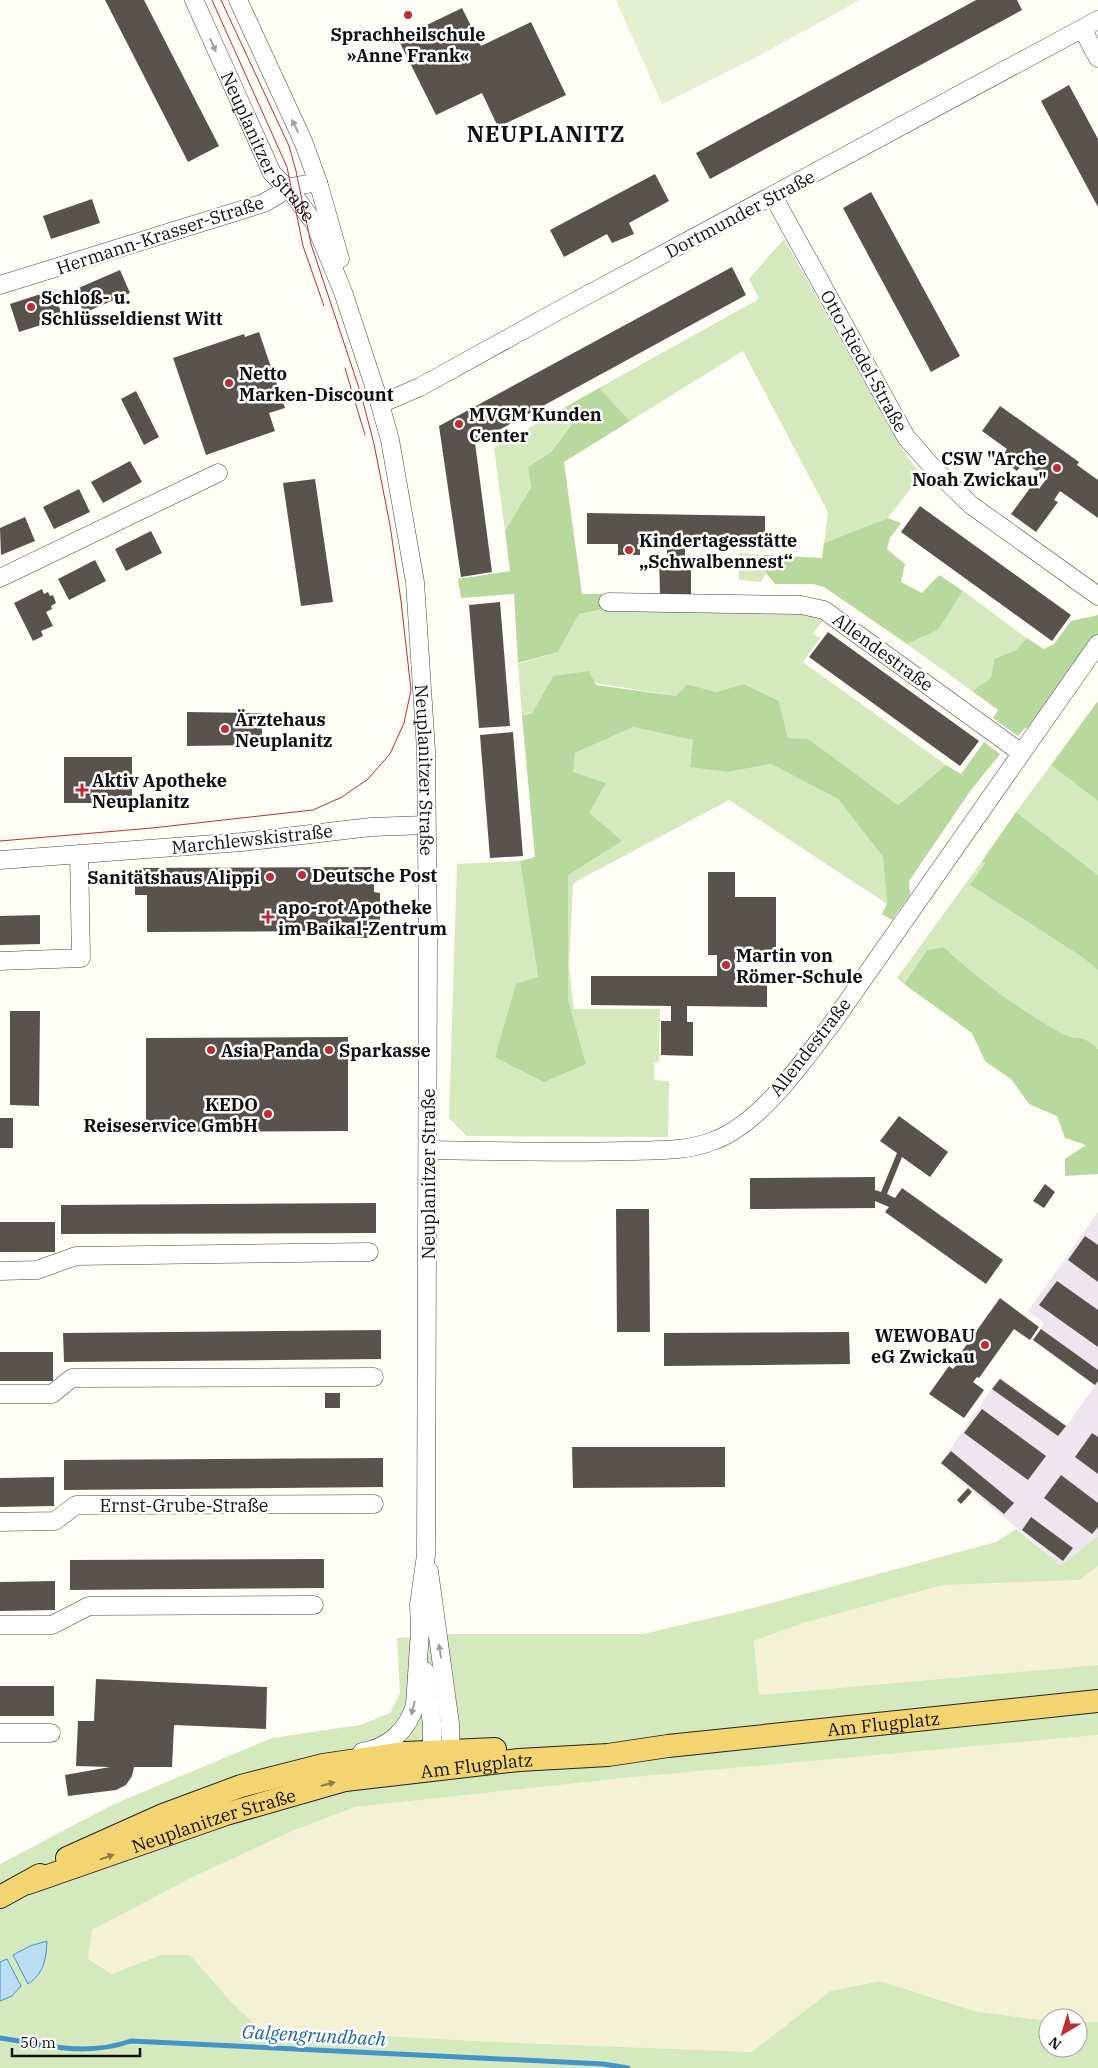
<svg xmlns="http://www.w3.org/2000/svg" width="1098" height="2068" viewBox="0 0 1098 2068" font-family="'IBM Plex Serif',serif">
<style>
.industrial{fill:#eee6ee}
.farmland{fill:#f4f2d5}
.green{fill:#d4e9be}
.forest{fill:#b8d99e}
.pitch{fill:#e5f0d0}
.water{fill:#bbdef4;stroke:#4593c9}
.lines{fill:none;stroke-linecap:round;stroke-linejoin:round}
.stream{stroke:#4593c9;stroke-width:5}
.building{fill:#59524d}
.minor-casing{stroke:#444;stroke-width:19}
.major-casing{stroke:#222;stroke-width:24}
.minor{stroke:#fff;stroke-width:18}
.major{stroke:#f3d470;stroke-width:22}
.tram{stroke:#bd2d32;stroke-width:1}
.oneway{fill:#a0a0a0}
.oneway2{fill:#8d7c45}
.poi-dot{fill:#bd2d32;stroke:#fff;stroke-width:2}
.labels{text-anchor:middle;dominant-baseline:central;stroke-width:5;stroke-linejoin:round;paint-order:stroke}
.poi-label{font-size:18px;font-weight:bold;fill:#111;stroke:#fff;text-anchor:start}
.street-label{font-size:18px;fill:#111;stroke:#fff}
.water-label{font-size:19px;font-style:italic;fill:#1d659f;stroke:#fff}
.district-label{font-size:22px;font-weight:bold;letter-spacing:1px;fill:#111;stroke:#fff}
</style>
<rect width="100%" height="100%" fill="#fffdf5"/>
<path class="industrial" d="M1098 1212V1536L1061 1565 940 1464 1000 1377 1067 1425 1095 1386 1032 1340 1044 1323 1028 1311Z"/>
<path class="farmland" d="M1098 1566V1665L759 1695 754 1641 803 1623 943 1585 1079 1580Z
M1098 1735V2022H1078V2018H1048V2021L974 2011 880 1981 830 1991 752 2052 494 2042 261 2029 232 2003 159 1955 112 1974 88 1959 92 1930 191 1878 292 1831 355 1807 634 1777Z"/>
<path class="green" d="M784 239 906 455 921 475 888 518 824 543 828 512 743 351 630 421 599 388 759 299 749 279Z
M562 409 571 424 551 452 528 467 531 487 505 531 494 448Z
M739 553 765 555 766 573 761 582 739 580Z
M963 591 1027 638 1016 650 994 659 991 678 972 691 907 644 938 630Z
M609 608 803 611 825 617 813 634 820 638 803 662 946 765 898 805 808 740 788 738 779 701 744 684 716 692 687 684 676 696 553 676 532 713 522 716 518 664 558 652 579 614Z
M633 727 693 740 690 766 728 772 771 764 838 799 883 857 887 904 729 800 577 881 573 885 569 967 574 1009H660L659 1062H654V1080L669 1081 668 1137 467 1136 449 1118 457 864 520 861 538 978 586 1064 568 999 566 967 568 875 589 813 572 772 575 753Z
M1051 765 1098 801V875L1016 812Z
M982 861 985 863 970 885 1082 957 1098 970V1049C1081 1032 1077 1042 1061 1033 1019 1009 979 980 944 947L927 950 904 984 897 978Z
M1016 1529 1061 1565 1098 1536V1566L1079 1580 943 1585 803 1623 754 1641 759 1695 1098 1665V1735L634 1777 355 1807 292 1831 191 1878 92 1930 88 1959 112 1974 160 1955H190L232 2003 261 2029 494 2042 752 2052 830 1991 880 1981 974 2011 1048 2021V2048H1078V2022H1098V2068H0V1864L114 1804 272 1738 360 1725 390 1713 400 1693 397 1638 452 1634H643L753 1608 996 1542Z"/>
<path class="forest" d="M599 388 630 421 564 462 582 594H604L609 608 579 614 558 652 518 663 514 594 461 598 458 579 510 571 505 531 531 487 528 467 551 452 571 425 562 409Z
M888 518 901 523 890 538 887 549 905 564 901 582 922 593 939 575 963 591 938 630 907 644 824 587 813 584H775L766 573 765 555 822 558 824 543Z
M1098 615V634L1033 725 1024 729 1018 736 993 718 998 710 972 691 991 678 994 659 1016 650 1027 638 1044 649 1054 644 1071 621Z
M589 671 596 685 676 696 687 684 716 692 744 684 779 701 788 738 808 739 898 805 946 765 961 774 984 742 1000 754 971 790 909 881 910 895 892 920 882 914 887 904 883 857 838 799 771 764 728 772 690 767 693 740 633 727 575 753 573 772 606 783 589 813 622 841 568 875V999L586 1064 544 1082 495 1057 516 984 538 977 520 861 535 857 522 716 532 713 553 676Z
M1097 702 1098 703V801L1051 765Z
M1016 812 1098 875V970L1082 957 970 885 985 863 982 861Z
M944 947C979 980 1019 1009 1061 1033 1077 1042 1081 1032 1098 1049V1174L1065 1176V1159L1086 1145 1065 1138 1057 1116 1029 1104 1012 1080 985 1061 972 1033 904 984 927 950Z"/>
<path class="pitch" d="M616 0H860L762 54 662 104Z"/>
<path class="water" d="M47 1941C46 1960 44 1973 28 1984L13 1955 30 1946Z
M7 1959 21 1986 12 1996 0 2001V1962Z"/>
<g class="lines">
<path class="stream" d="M0 2038C47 2045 84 2057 131 2041L603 2064 628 2068"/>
</g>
<path class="building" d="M105 0H144L219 146 188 162Z
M976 0H1017L1022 10 710 179 696 153Z
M462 8 481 46 531 22 566 95 498 127 482 93 436 115 398 39Z
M1069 85 1098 139V207L1041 101Z
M655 174 669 201 629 223 634 234 612 243 607 234 564 257 550 230Z
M871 192 960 356 931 372 843 208Z
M92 199 100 223 51 239 43 216Z
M732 267 746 295 475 443 492 572 461 577 439 426Z
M120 270 130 293 84 313 74 290Z
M53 290 63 318 19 332 10 304Z
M259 332 285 408 269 413 275 431 206 455 173 358 244 334 245 337Z
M136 391 159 437 144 445 121 399Z
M1000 406 1079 462 1077 465 1098 480V518L1060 491 1054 500 1058 502 1036 532 1011 514 1033 484 1039 489 1047 478 1024 462 1017 471 1001 459 1007 449 982 431Z
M130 461 142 482 103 503 91 482Z
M315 479 333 602 301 606 283 483Z
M79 489 90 512 54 529 43 507Z
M920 506 1071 615 1052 641 901 532Z
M587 513 765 516V545H685V557H691V594H660L659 557H667V543H640V555H618V544H587Z
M25 517 35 541 1 555 0 528Z
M151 531 162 553 126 571 115 549Z
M95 560 106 581 69 600 58 579Z
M42 589 44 594 48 592 50 596 53 595 56 603 51 606 52 609 46 612 53 626 41 631 43 636 33 641 14 603Z
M500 602 510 726 479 728 469 605Z
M828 632 979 741 960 766 809 657Z
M187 712 262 713V745L187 746Z
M513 732 523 856 490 858 480 735Z
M64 757H132V803H64Z
M374 867V892L380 893V927L372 937 365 938 334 937 335 931 147 932V895H135V868Z
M708 872H735V897H776V954H735V977H767V1007L687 1006V1022H693V1056L661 1055V1021H671V1006L591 1005V976H717V955H708Z
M40 915V944L0 945V916Z
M10 1011H40L39 1106 10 1105Z
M348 1037V1131L146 1132V1038Z
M899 1116 948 1152 930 1177 902 1157 887 1194 895 1198 902 1188 1003 1260 986 1284 885 1212 889 1207 875 1201V1208L750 1209V1178L875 1177V1190L881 1192 897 1153 880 1141Z
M0 1118H13V1148H0Z
M1045 1184 1055 1192 1044 1208 1033 1201Z
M376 1203V1233L61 1234V1205Z
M616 1209H649L650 1332H617Z
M0 1222H55V1252H0Z
M1085 1236 1098 1245V1282L1068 1260Z
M1057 1281 1098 1310V1347L1039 1305Z
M1000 1298 1039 1327 1030 1340 1014 1329 979 1378 977 1377 973 1382 984 1390 964 1418 929 1394 949 1366 953 1369 958 1363 955 1361Z
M1041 1329 1098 1370V1381L1095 1385 1033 1340Z
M381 1330V1359L64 1362 63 1333Z
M849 1332 850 1364 664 1366V1333Z
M0 1352H53V1381H0Z
M1000 1379 1066 1426 1058 1436 992 1389Z
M325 1393H340V1408H325Z
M982 1409 1046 1456 1028 1480 964 1433Z
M1092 1433 1098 1437V1474L1075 1457Z
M572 1447H725V1487L573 1488Z
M951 1451 1014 1503 1004 1514 941 1463Z
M383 1458V1487L64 1490V1460Z
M1061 1475 1098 1503V1527L1092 1534 1044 1498Z
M54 1477V1506L0 1507V1478Z
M968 1488 972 1492 961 1504 957 1500Z
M1031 1517 1073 1548 1063 1561 1022 1530Z
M324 1559V1588L70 1590V1560Z
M55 1581V1610L0 1611V1582Z
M96 1679 267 1687 266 1729 174 1725 172 1767H134L132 1776 126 1785 116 1790 68 1796 65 1775 110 1767 76 1766 78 1721H94Z
M0 1686H54V1716H0Z"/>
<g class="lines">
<g class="minor-casing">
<g id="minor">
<path id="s1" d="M194 0 272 173 293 194 315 224 343 292 380 404 390 440 415 582 426 750 428 939 426 1555 419 1605 420 1631 415 1705C408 1730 388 1748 362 1752"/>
<path d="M238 0 303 141 318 182 340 259"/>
<path d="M1083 30 1098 58"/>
<path d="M773 196 906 437 935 470 971 505 1098 596"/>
<path d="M0 285 264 203 291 187 318 182"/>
<path d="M380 404 420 387 554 313 1098 20"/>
<path d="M0 578 218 473"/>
<path d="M608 602 801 605 824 610 1020 752"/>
<path d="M0 860 242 842 371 827 426 825"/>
<path d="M0 961 81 958 79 854"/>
<path d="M428 1150C494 1151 560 1153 626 1151 655 1150 685 1152 713 1141 760 1124 801 1064 831 1025L1098 644"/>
<path d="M0 1271 37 1270 76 1256 369 1252"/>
<path d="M0 1394H52L72 1378 374 1377"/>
<path d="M0 1522 55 1521 76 1505 374 1504"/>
<path d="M429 1571 450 1724 451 1763"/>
<path d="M0 1625H52L89 1606 314 1605"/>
<path d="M425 1671 432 1724V1765"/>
<path d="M0 1733H51"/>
</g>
</g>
<g class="major-casing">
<g id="major">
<path d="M67 1858 163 1815 241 1786 323 1765 405 1753 495 1749"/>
<path id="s2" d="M28 1883 226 1814 345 1780 519 1760 608 1755 668 1746 1098 1701"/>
<path d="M0 1897 40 1875"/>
</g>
</g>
<use href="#minor" class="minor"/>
<use href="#major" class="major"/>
<path class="tram" d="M212 0 287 167 303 246 324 306
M345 368 365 435
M0 841 152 828 313 810 342 797 368 779 390 754 404 723 411 690 401 601 390 525 374 444 361 394 311 244 296 171 289 146 221 0"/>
</g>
<defs><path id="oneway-solid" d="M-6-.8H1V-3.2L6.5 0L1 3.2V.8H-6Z" transform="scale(1.25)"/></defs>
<g class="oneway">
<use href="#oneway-solid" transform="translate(213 45) rotate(66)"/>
<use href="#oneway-solid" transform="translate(295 126) rotate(-116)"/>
<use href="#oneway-solid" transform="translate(440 1651) rotate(-99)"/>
<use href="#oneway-solid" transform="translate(413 1708) rotate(104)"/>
</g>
<g class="oneway2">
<use href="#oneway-solid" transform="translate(328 1784) rotate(-15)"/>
<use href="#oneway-solid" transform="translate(107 1857) rotate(-19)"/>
</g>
<g class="poi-dot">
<circle cx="408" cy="15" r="5"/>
<circle cx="31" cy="307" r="5"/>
<circle cx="229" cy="383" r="5"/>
<circle cx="459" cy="424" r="5"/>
<circle cx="1057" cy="468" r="5"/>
<circle cx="629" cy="550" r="5"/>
<circle cx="225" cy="729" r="5"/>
<path d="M79.5 782.5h5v5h5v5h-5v5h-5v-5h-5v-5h5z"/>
<circle cx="302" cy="875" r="5"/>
<circle cx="270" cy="877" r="5"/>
<path d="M265.5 909.5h5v5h5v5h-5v5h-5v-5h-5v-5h5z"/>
<circle cx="726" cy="965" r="5"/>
<circle cx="211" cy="1050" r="5"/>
<circle cx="329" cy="1050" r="5"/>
<circle cx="268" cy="1114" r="5"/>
<circle cx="985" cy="1345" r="5"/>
</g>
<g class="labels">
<g class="poi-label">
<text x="408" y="34" text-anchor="middle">Sprachheilschule<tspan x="408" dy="21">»Anne Frank«</tspan></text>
<text x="41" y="297">Schloß- u.<tspan x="41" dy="21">Schlüsseldienst Witt</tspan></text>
<text x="239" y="373">Netto<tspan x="239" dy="21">Marken-Discount</tspan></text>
<text x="469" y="414">MVGM Kunden<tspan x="469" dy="21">Center</tspan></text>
<text x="1047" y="458" text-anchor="end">CSW "Arche<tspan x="1047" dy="21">Noah Zwickau"</tspan></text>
<text x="639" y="540">Kindertagesstätte<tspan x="639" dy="21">„Schwalbennest“</tspan></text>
<text x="235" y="719">Ärztehaus<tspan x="235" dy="21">Neuplanitz</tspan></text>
<text x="92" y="780">Aktiv Apotheke<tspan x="92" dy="21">Neuplanitz</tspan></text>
<text x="312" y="875">Deutsche Post</text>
<text x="260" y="877" text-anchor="end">Sanitätshaus Alippi</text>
<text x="278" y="907">apo-rot Apotheke<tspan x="278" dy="21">im Baikal-Zentrum</tspan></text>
<text x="736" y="955">Martin von<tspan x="736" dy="21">Römer-Schule</tspan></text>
<text x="221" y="1050">Asia Panda</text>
<text x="339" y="1050">Sparkasse</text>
<text x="258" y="1104" text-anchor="end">KEDO<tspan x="258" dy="21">Reiseservice GmbH</tspan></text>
<text x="975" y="1335" text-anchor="end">WEWOBAU<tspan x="975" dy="21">eG Zwickau</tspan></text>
</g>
<g class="street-label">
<text stroke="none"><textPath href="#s1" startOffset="165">Neuplanitzer Straße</textPath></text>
<text transform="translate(740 214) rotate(-28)">Dortmunder Straße</text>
<text transform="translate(160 235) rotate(-18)">Hermann-Krasser-Straße</text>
<text transform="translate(864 361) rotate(61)">Otto-Riedel-Straße</text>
<text transform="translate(883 652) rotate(36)">Allendestraße</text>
<text stroke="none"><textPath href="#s1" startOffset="818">Neuplanitzer Straße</textPath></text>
<text transform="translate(252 839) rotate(-6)">Marchlewskistraße</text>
<text transform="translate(810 1047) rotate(-52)">Allendestraße</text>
<text transform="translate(428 1174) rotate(-90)">Neuplanitzer Straße</text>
<text x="184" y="1505">Ernst-Grube-Straße</text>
<text stroke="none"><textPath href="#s2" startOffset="875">Am Flugplatz</textPath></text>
<text stroke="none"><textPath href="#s2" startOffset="466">Am Flugplatz</textPath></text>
<text stroke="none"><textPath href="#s2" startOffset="196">Neuplanitzer Straße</textPath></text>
</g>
<g class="water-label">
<text transform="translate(314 2035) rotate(3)">Galgengrundbach</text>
</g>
<g class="district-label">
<text x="546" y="133">NEUPLANITZ</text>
</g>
</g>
<g transform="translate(1063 2033) rotate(218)"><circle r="24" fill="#ffffff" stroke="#a0a0a0"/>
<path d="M0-4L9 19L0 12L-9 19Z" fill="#bd2d32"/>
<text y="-8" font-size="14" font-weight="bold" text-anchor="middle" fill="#111111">N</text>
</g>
<path d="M12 2048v8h128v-8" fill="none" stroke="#111111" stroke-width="2.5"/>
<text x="20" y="2048" font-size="15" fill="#111111" stroke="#ffffff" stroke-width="4" paint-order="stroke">50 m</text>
</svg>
